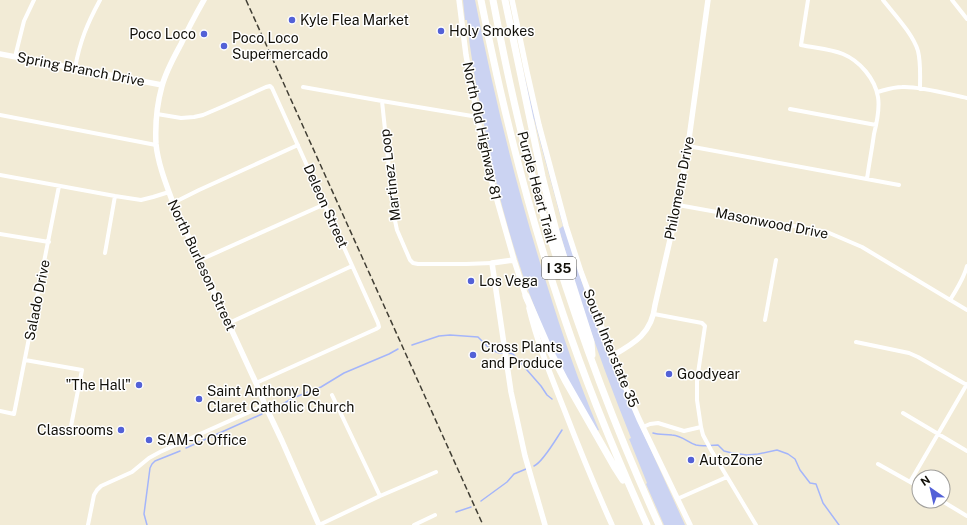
<svg xmlns="http://www.w3.org/2000/svg" width="967" height="525" viewBox="0 0 967 525" font-family="'Public Sans',sans-serif">
<style>
.green{fill:#cbd3f2}
.lines{fill:none;stroke-linecap:round;stroke-linejoin:round}
.stream{stroke:#a4b5fa;stroke-width:1.5}
.street{stroke:#fff;stroke-width:4}
.secondary{stroke:#fff;stroke-width:5.5}
.highway{stroke:#fff;stroke-width:7}
.rail{stroke:#413e34;stroke-width:1.5;stroke-dasharray:6 3;stroke-linecap:butt}
.poi-dot{fill:#5361d7;stroke:#fff;stroke-width:1.5}
.labels{text-anchor:middle;dominant-baseline:central;stroke-width:3;stroke-linejoin:round;paint-order:stroke}
.shield{fill:#fff;stroke:#585752;stroke-width:1}
.shield-label{font-size:13px;font-weight:bold;fill:#110f08}
.poi-label{font-size:14px;fill:#110f08;stroke:#fff;text-anchor:start}
.street-label{font-size:14px;fill:#110f08;stroke:#fff}
</style>
<rect width="100%" height="100%" fill="#f2ebd6"/>
<path class="green" d="M463 0H475C494 96 517 191 547 285 562 334 579 383 599 430L597 431C585 411 572 391 562 371 557 361 553 350 548 340 517 269 497 195 483 119 476 86 470 53 467 20H465Z
M521 66H522L537 127 556 199 589 305 604 347 685 525H664L646 484 647 483 630 441 629 439 631 438C613 393 596 348 581 302 573 278 566 253 559 229L563 226 534 119H532Z"/>
<g class="lines">
<path class="stream" d="M412 345 439 336 450 335 478 337 490 349 499 353H502
M509 353 513 354 541 386 547 395 552 399
M274 409 293 398 321 387 344 373 389 354 398 349
M653 433C659 435 666 434 672 435 683 436 687 442 696 445 703 447 710 445 718 445L724 451 732 453 747 455 758 454 777 450 788 454 795 459 800 470 810 483 816 484 823 503 839 525
M186 448 262 414
M534 466C543 462 556 439 562 430
M481 501 507 482 514 474 526 469
M456 512 471 507
M147 525 144 514 150 468 152 464 155 461 180 451"/>
<path class="street" d="M808 0 801 45C815 48 830 49 843 54 860 61 875 79 878 97 880 109 877 122 874 134 872 149 869 164 867 179
M883 0C894 14 913 34 918 51 921 63 920 76 920 89
M952 0 967 19
M15 57 24 21 34 0
M75 68C80 41 87 24 100 0
M303 87 382 101 478 117
M877 92C885 90 893 87 902 87 920 86 948 94 967 98
M382 101 394 216 397 230 410 260 413 263 418 264H466L492 263
M790 109 876 125
M157 114 181 118 194 117 203 115 224 106 266 87 270 86 272 88 378 323 379 327 376 329 256 383
M0 115 156 145
M688 146 899 185
M0 175 115 196 141 200 153 197 169 192
M173 203 199 190 298 145
M678 205 827 232 862 247 967 310
M0 234 49 242
M105 253 115 196
M200 260 325 204
M950 300C957 289 964 278 967 266
M654 314 702 323 705 326 697 380V400L701 427 703 435 711 450 756 525
M765 320 776 260
M229 323 352 266
M856 342 909 353 918 357 967 385
M25 360 82 370 71 426
M332 395 380 496
M0 411 14 414 59 186
M903 413 967 451
M643 427 650 424 658 423 684 431 701 427
M878 464 919 487
M910 482 938 434 967 384
M677 499 727 477
M942 501 967 516
M88 525 94 495 97 490 101 486 132 472 149 458 160 452 265 405
M319 525 380 496 436 472
M414 525 435 515"/>
<path class="secondary" d="M204 0C196 14 188 29 181 44 174 57 166 71 162 86 157 104 155 124 156 144 158 164 166 184 173 203L256 383 265 405 282 441 319 525
M459 0 466 55 485 158 514 260 527 300
M512 0 527 72 539 125 566 226 581 272 618 370 639 419 690 525
M0 54 162 85
M514 260 492 263 511 392 525 456 545 525
M529 308C537 342 551 376 564 409 579 448 595 487 612 525
M612 356C635 343 652 333 655 305L678 205 688 146 708 0"/>
<path class="highway" d="M481 0C502 106 528 211 563 314 587 386 616 456 647 525
M493 0C507 74 523 148 545 220 576 324 614 426 659 525
M505 0 542 176 558 239 591 342 592 355
M526 296 549 349 565 380 614 466 623 480"/>
<path class="rail" d="M246 0 483 525"/>
</g>
<g class="poi-dot">
<circle cx="292" cy="20" r="4"/>
<circle cx="441" cy="31" r="4"/>
<circle cx="204" cy="34" r="4"/>
<circle cx="224" cy="46" r="4"/>
<circle cx="471" cy="281" r="4"/>
<circle cx="473" cy="355" r="4"/>
<circle cx="669" cy="374" r="4"/>
<circle cx="139" cy="385" r="4"/>
<circle cx="199" cy="399" r="4"/>
<circle cx="121" cy="430" r="4"/>
<circle cx="149" cy="440" r="4"/>
<circle cx="691" cy="460" r="4"/>
</g>
<g class="labels">
<rect class="shield" x="542" y="257" width="34" height="22" rx="3"/>
<g class="shield-label">
<text x="559" y="268">I 35</text>
</g>
<g class="poi-label">
<text x="300" y="20">Kyle Flea Market</text>
<text x="449" y="31">Holy Smokes</text>
<text x="196" y="34" text-anchor="end">Poco Loco</text>
<text x="232" y="38">Poco Loco<tspan x="232" dy="16">Supermercado</tspan></text>
<text x="479" y="281">Los Vega</text>
<text x="481" y="347">Cross Plants<tspan x="481" dy="16">and Produce</tspan></text>
<text x="677" y="374">Goodyear</text>
<text x="131" y="385" text-anchor="end">"The Hall"</text>
<text x="207" y="391">Saint Anthony De<tspan x="207" dy="16">Claret Catholic Church</tspan></text>
<text x="113" y="430" text-anchor="end">Classrooms</text>
<text x="157" y="440">SAM-C Office</text>
<text x="699" y="460">AutoZone</text>
</g>
<g class="street-label">
<text transform="translate(81 69) rotate(11)">Spring Branch Drive</text>
<text transform="translate(482 131) rotate(78)">North Old Highway 81</text>
<text transform="translate(390 175) rotate(-97)">Martinez Loop</text>
<text transform="translate(537 187) rotate(75)">Purple Heart Trail</text>
<text transform="translate(679 188) rotate(-79)">Philomena Drive</text>
<text transform="translate(326 206) rotate(66)">Deleon Street</text>
<text transform="translate(772 223) rotate(11)">Masonwood Drive</text>
<text transform="translate(202 265) rotate(65)">North Burleson Street</text>
<text transform="translate(37 300) rotate(-79)">Salado Drive</text>
<text transform="translate(611 348) rotate(68)">South Interstate 35</text>
</g>
</g>
<g transform="translate(931 489) rotate(326)"><circle r="19" fill="#ffffff" stroke="#a09f9c"/>
<path d="M0-3L7 15L0 10L-7 15Z" fill="#5361d7"/>
<text y="-6" font-size="11" font-weight="bold" text-anchor="middle" fill="#110f08">N</text>
</g>
</svg>
